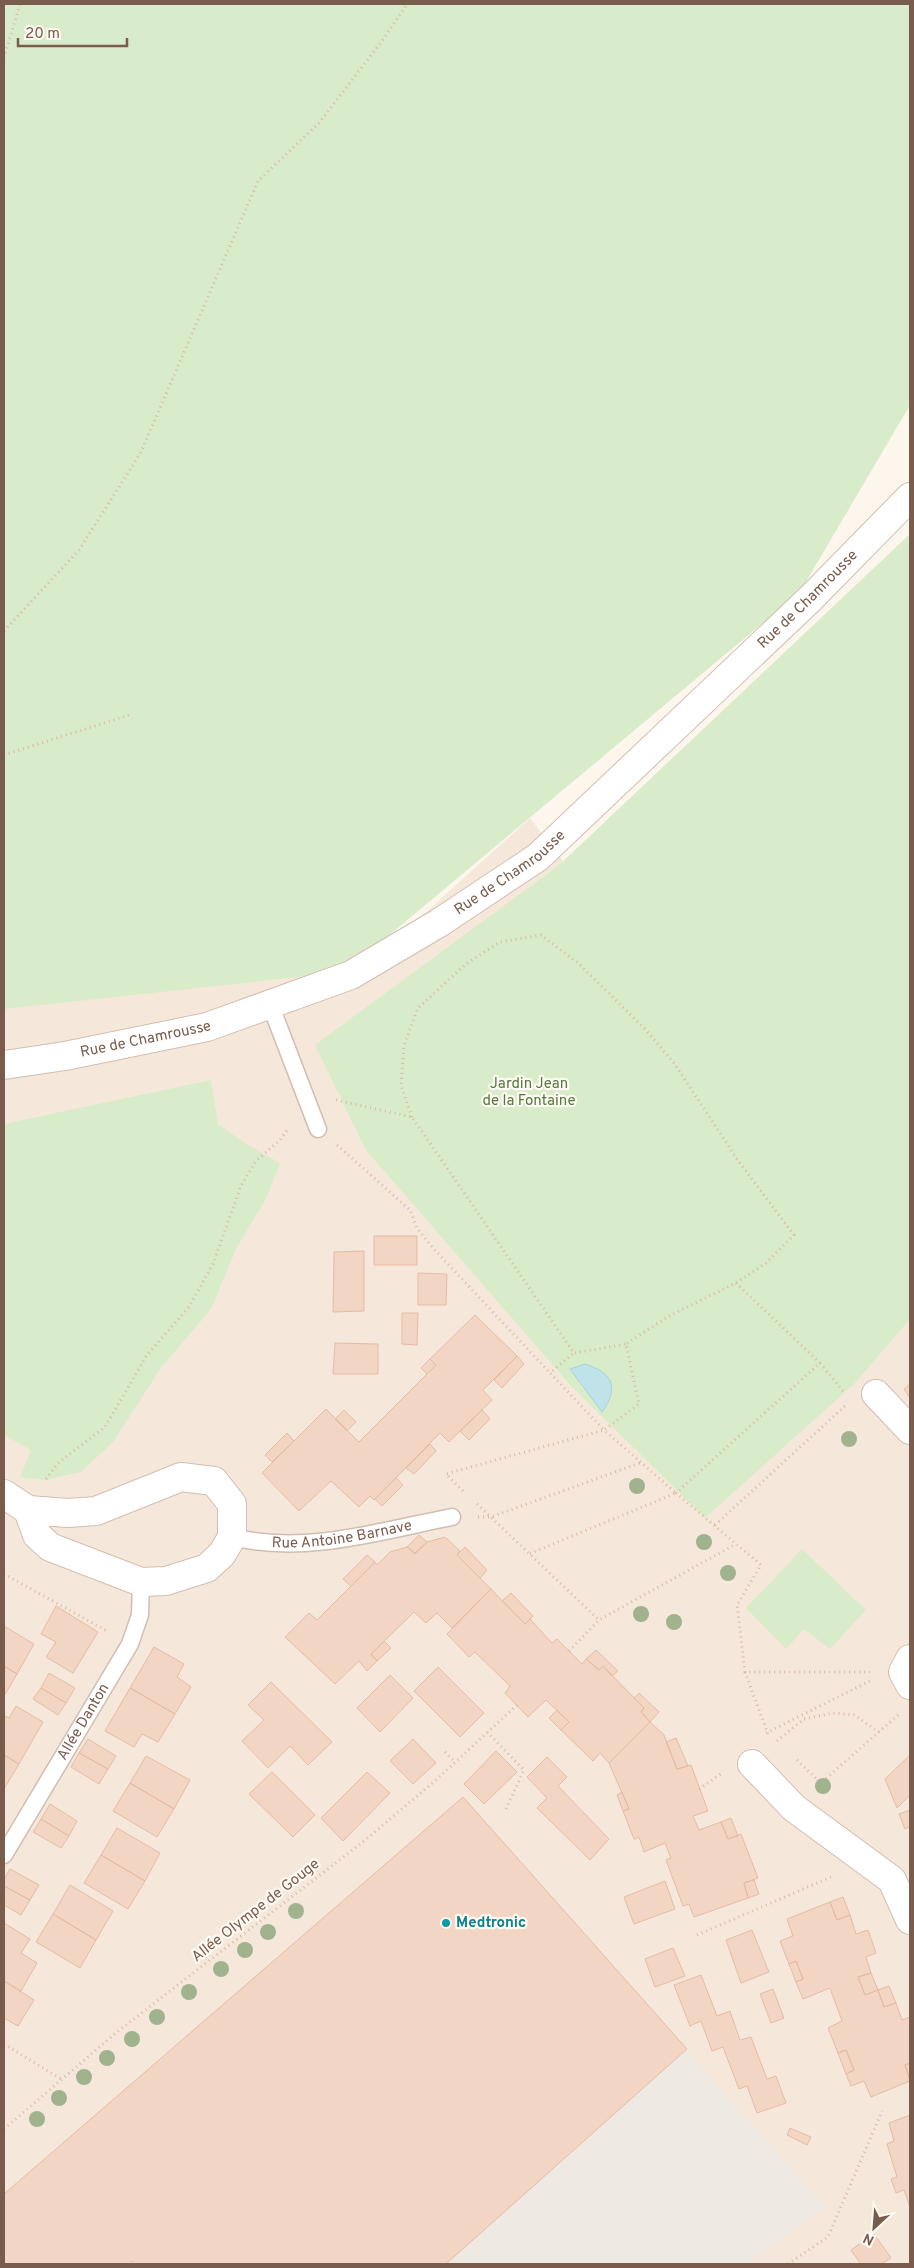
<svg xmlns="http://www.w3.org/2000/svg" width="914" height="2268" viewBox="0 0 914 2268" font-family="Overpass,sans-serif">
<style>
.residential{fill:#f5e8da}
.industrial{fill:#efe9e4}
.green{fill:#d8ecc9}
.water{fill:#bfe3e8;stroke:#a5d3da}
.building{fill:#f3d5c3;stroke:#e6bba3}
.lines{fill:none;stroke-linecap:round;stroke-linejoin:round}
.service-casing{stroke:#d1beb0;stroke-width:19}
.minor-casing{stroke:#d1beb0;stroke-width:30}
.path{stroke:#d9b8a5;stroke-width:3;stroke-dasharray:1 4;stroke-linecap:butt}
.service{stroke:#fff;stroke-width:16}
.minor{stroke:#fff;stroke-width:28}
.tree{fill:#a0b28e}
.culture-dot{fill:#0f9aa8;stroke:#fffaf3;stroke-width:2}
.labels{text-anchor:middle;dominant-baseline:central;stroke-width:4.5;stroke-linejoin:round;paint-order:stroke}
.street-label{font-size:15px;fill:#7a5c4d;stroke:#fffaf3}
.park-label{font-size:15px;fill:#537a41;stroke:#fffaf3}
.culture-label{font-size:15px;font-weight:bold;fill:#0d838f;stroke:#fffaf3;text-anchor:start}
</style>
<rect width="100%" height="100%" fill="#fdf6ec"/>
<path class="residential" d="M530 818 910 1313V2264H4V1005L345 961 402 934Z"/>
<path class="industrial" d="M463 1797 825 2207 746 2264H4V2194Z"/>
<path class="green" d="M4 4H910V405L800 592 345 972 4 1009Z
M910 534V1319L854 1384 705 1518 570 1385 366 1150 315 1045 558 866Z
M211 1080 218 1124 246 1144 280 1163 267 1197 237 1247 211 1309 161 1368 113 1442 81 1472 45 1480 20 1477 31 1450 4 1435V1124Z
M802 1549 866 1610 830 1649 804 1629 786 1649 746 1608Z"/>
<path class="water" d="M585 1364C614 1373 619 1388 602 1412L570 1369Z"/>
<path class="building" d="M374 1236H417V1265H374Z
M364 1251V1311L333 1312 334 1252Z
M418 1273 447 1274 446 1305H418Z
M402 1313H418L417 1345 402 1344Z
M475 1315 517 1356 483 1390 492 1400 449 1442 440 1433 374 1500 370 1496 359 1507 331 1481 299 1511 262 1473 326 1409 359 1442 436 1365 430 1359Z
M335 1343 378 1344V1374H333Z
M517 1356 524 1364 502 1388 494 1380Z
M430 1359 436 1365 427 1374 421 1368Z
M910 1384V1398L904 1389Z
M344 1410 356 1422 347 1431 335 1419Z
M482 1410 490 1419 469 1440 460 1431Z
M287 1433 294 1441 272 1462 265 1455Z
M430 1444 436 1451 414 1474 406 1468Z
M396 1478 403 1485 382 1506 375 1499Z
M419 1535 427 1542 415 1553 407 1547Z
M445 1537 460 1551 457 1555 491 1589 452 1628 437 1613 426 1623 414 1612 371 1654 377 1661 367 1671 359 1661 335 1684 285 1637 309 1613 317 1620 375 1562 377 1565 390 1552 407 1547 415 1554 427 1542Z
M465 1547 487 1570 480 1578 457 1555Z
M367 1555 375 1562 351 1586 343 1579Z
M491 1589 525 1624 530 1619 552 1643 557 1639 582 1664 586 1659 599 1670 603 1666 644 1708 641 1712 650 1722 609 1763 600 1753 593 1761 561 1730 569 1722 546 1700 528 1717 505 1693 510 1686 475 1652 469 1657 447 1634Z
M511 1593 533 1616 525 1624 502 1601Z
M56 1606 98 1632 73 1673 46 1657 56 1642 41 1634Z
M4 1626 34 1644 17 1674 4 1666Z
M384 1641 391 1648 377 1661 371 1654Z
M154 1647 184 1664 177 1677 191 1687 175 1714 130 1688Z
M596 1650 618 1671 612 1676 603 1666 599 1670 586 1659Z
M4 1666 17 1674 4 1696Z
M438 1667 484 1713 460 1737 414 1691Z
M49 1673 75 1688 66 1703 41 1688Z
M390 1675 413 1698 380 1732 357 1708Z
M271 1682 332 1742 308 1765 290 1746 268 1768 242 1741 264 1720 248 1705Z
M41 1688 66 1703 58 1715 33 1699Z
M130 1688 175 1714 158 1742 142 1734 134 1747 105 1731Z
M639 1693 659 1712 650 1722 641 1712 644 1708 634 1698Z
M16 1706 43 1722 19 1764 4 1755V1716L9 1718Z
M557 1710 569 1722 561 1730 549 1718Z
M650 1722 664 1735 677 1769 691 1765 708 1811 693 1816 699 1830 721 1822 728 1839 741 1834 758 1878 744 1883 748 1898 694 1917 689 1904 683 1906 666 1860 671 1858 665 1843 644 1852 639 1837 634 1839 623 1811 629 1809 609 1763Z
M676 1738 688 1766 677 1769 666 1742Z
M88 1739 116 1756 108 1769 79 1753Z
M413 1739 436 1763 413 1784 390 1761Z
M496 1751 517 1772 484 1804 464 1784Z
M79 1753 108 1769 99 1784 71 1767Z
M4 1755 19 1764 4 1789Z
M910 1755V1795L897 1808 885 1779Z
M146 1756 190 1780 174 1809 130 1783Z
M547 1757 567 1777 558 1786 609 1839 590 1860 537 1808 547 1798 527 1777Z
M272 1772 315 1815 293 1837 249 1794Z
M367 1772 390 1793 343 1841 321 1818Z
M130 1783 174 1809 157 1837 113 1811Z
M622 1792 629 1809 623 1811 617 1795Z
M463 1797 687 2049 446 2264H135L133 2261 129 2264H4V2194Z
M50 1804 77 1821 69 1836 41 1819Z
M910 1810V1829L909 1827 905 1829 899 1814Z
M731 1818 738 1836 728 1839 721 1822Z
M41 1819 69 1836 61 1848 33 1832Z
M117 1828 160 1853 145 1881 101 1855Z
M101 1855 145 1881 128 1909 84 1883Z
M10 1869 39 1885 30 1900 4 1886V1879Z
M754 1880 759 1894 748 1898 744 1883Z
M665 1881 675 1909 634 1924 624 1897Z
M70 1885 113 1911 96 1940 53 1914Z
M4 1886 30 1900 21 1915 4 1905Z
M843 1897 850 1915 837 1920 830 1902Z
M830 1902 837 1920 850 1915 856 1934 868 1930 876 1953 866 1957 871 1973 858 1977 865 1995 878 1990 884 2007 896 2003 902 2020 910 2017V2063L905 2065 910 2081 871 2097 864 2081 851 2086 846 2074 854 2070 846 2050 838 2053 828 2028 842 2021 830 1988 803 1999 796 1982 803 1979 796 1961 789 1964 780 1941 793 1936 787 1919Z
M53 1914 96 1940 80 1968 36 1942Z
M4 1923 30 1939 21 1953 37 1963 21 1991 4 1981Z
M752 1930 769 1972 741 1983 726 1940Z
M673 1948 685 1976 655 1987 645 1959Z
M796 1961 803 1979 796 1982 789 1964Z
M871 1973 878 1990 865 1995 858 1977Z
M701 1975 717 2016 730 2011 740 2040 751 2037 767 2079 776 2076 786 2103 757 2113 747 2086 739 2089 723 2047 712 2051 701 2021 690 2026 674 1985Z
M4 1981 34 2000 18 2026 4 2018Z
M889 1986 896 2003 884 2007 878 1990Z
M773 1989 784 2018 771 2023 760 1994Z
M846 2050 854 2070 846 2074 838 2053Z
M910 2063V2079L905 2065Z
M910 2115V2207L904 2190 896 2193 891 2179 897 2177 887 2144 894 2141 889 2123Z
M790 2128 811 2137 807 2145 787 2135Z
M874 2234 891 2258 881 2264H861L851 2250Z"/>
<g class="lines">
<g class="service-casing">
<g id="service">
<path d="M270 1004 318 1129"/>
<path id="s1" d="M232 1537C305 1555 380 1531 452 1517"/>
<path id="s2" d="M4 1855 130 1644 140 1615 141 1582"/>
</g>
</g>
<g class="minor-casing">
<g id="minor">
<path id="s3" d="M4 1065 65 1056 207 1027 351 975 439 923 538 857 811 598 910 497"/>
<path d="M876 1394 910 1430"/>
<path d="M181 1477 214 1481 232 1504V1537L222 1554 207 1568 166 1581 141 1582 50 1547 37 1535 28 1510 68 1513 96 1511Z"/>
<path d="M4 1494 28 1510"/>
<path d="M910 1659 903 1672 910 1685"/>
<path d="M752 1764 794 1808 892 1880 910 1920"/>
</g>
</g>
<path class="path" d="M4 58 20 4
M4 631 79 550 140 454 258 181 319 123 382 41 407 4
M4 755 129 715
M336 1100 412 1117 574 1353 626 1344
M412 1117 401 1085 404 1045 418 1008 466 964 500 942 541 935 578 963 645 1029 674 1063 737 1159 794 1235 766 1263 736 1283 669 1316 626 1344 639 1404 604 1430 676 1493 529 1554
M337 1145 410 1210 417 1228 433 1248 550 1373
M736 1283 820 1363
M843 1391 820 1363 676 1493 761 1565 737 1605 745 1672H872
M46 1479 58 1463 105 1427 147 1355 189 1307 213 1264 241 1186 256 1161 280 1140 288 1129
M463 1491 446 1474 604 1430 550 1373 574 1353
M477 1504 599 1620
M478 1517H491L640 1463
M715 1525 845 1406
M4 1574 107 1631
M569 1651 599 1620 736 1544
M745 1672 768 1734
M487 1732 524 1770 505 1811
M766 1733 872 1680
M777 1741 804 1719 833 1713 854 1715 879 1732
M445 1752 455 1762
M797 1760 821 1783 898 1715
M699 1789 722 1773
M697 1935 831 1877
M4 2044 61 2079
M4 2129 117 2032 364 1841 436 1780 517 1705
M788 2264 828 2237 882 2111"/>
<use href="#service" class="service"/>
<use href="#minor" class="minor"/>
</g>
<g class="tree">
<circle cx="849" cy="1439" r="8"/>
<circle cx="637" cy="1486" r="8"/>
<circle cx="704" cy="1542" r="8"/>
<circle cx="728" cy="1573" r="8"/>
<circle cx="641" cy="1614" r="8"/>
<circle cx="674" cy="1622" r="8"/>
<circle cx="823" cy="1786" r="8"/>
<circle cx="296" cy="1911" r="8"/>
<circle cx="268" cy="1932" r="8"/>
<circle cx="245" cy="1950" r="8"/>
<circle cx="221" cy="1969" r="8"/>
<circle cx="189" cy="1992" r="8"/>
<circle cx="157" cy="2017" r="8"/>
<circle cx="132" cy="2039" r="8"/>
<circle cx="107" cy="2058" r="8"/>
<circle cx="84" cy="2077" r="8"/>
<circle cx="59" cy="2098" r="8"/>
<circle cx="37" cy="2119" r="8"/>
</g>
<circle class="culture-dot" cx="446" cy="1923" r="5"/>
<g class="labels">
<g class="street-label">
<text stroke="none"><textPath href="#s3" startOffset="954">Rue de Chamrousse</textPath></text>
<text stroke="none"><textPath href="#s3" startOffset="549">Rue de Chamrousse</textPath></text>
<text stroke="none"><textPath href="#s3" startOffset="144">Rue de Chamrousse</textPath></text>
<text stroke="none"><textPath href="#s1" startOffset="111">Rue Antoine Barnave</textPath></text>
<text stroke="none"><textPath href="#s2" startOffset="155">Allée Danton</textPath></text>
<text transform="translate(256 1911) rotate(-38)">Allée Olympe de Gouge</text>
</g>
<g class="park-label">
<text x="529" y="1084">Jardin Jean<tspan x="529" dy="17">de la Fontaine</tspan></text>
</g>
<g class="culture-label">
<text x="456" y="1923">Medtronic</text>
</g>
</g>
<rect width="914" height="2268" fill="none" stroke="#7a5c4d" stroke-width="10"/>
<g transform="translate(874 2228) rotate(206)" stroke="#fffaf3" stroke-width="4" paint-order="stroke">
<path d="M0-4L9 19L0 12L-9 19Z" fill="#7a5c4d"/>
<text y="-8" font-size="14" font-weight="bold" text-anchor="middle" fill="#7a5c4d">N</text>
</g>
<path d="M18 38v8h109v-8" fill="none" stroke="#7a5c4d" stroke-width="2.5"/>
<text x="25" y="38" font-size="15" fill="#7a5c4d" stroke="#fffaf3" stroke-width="4" paint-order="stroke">20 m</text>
</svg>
